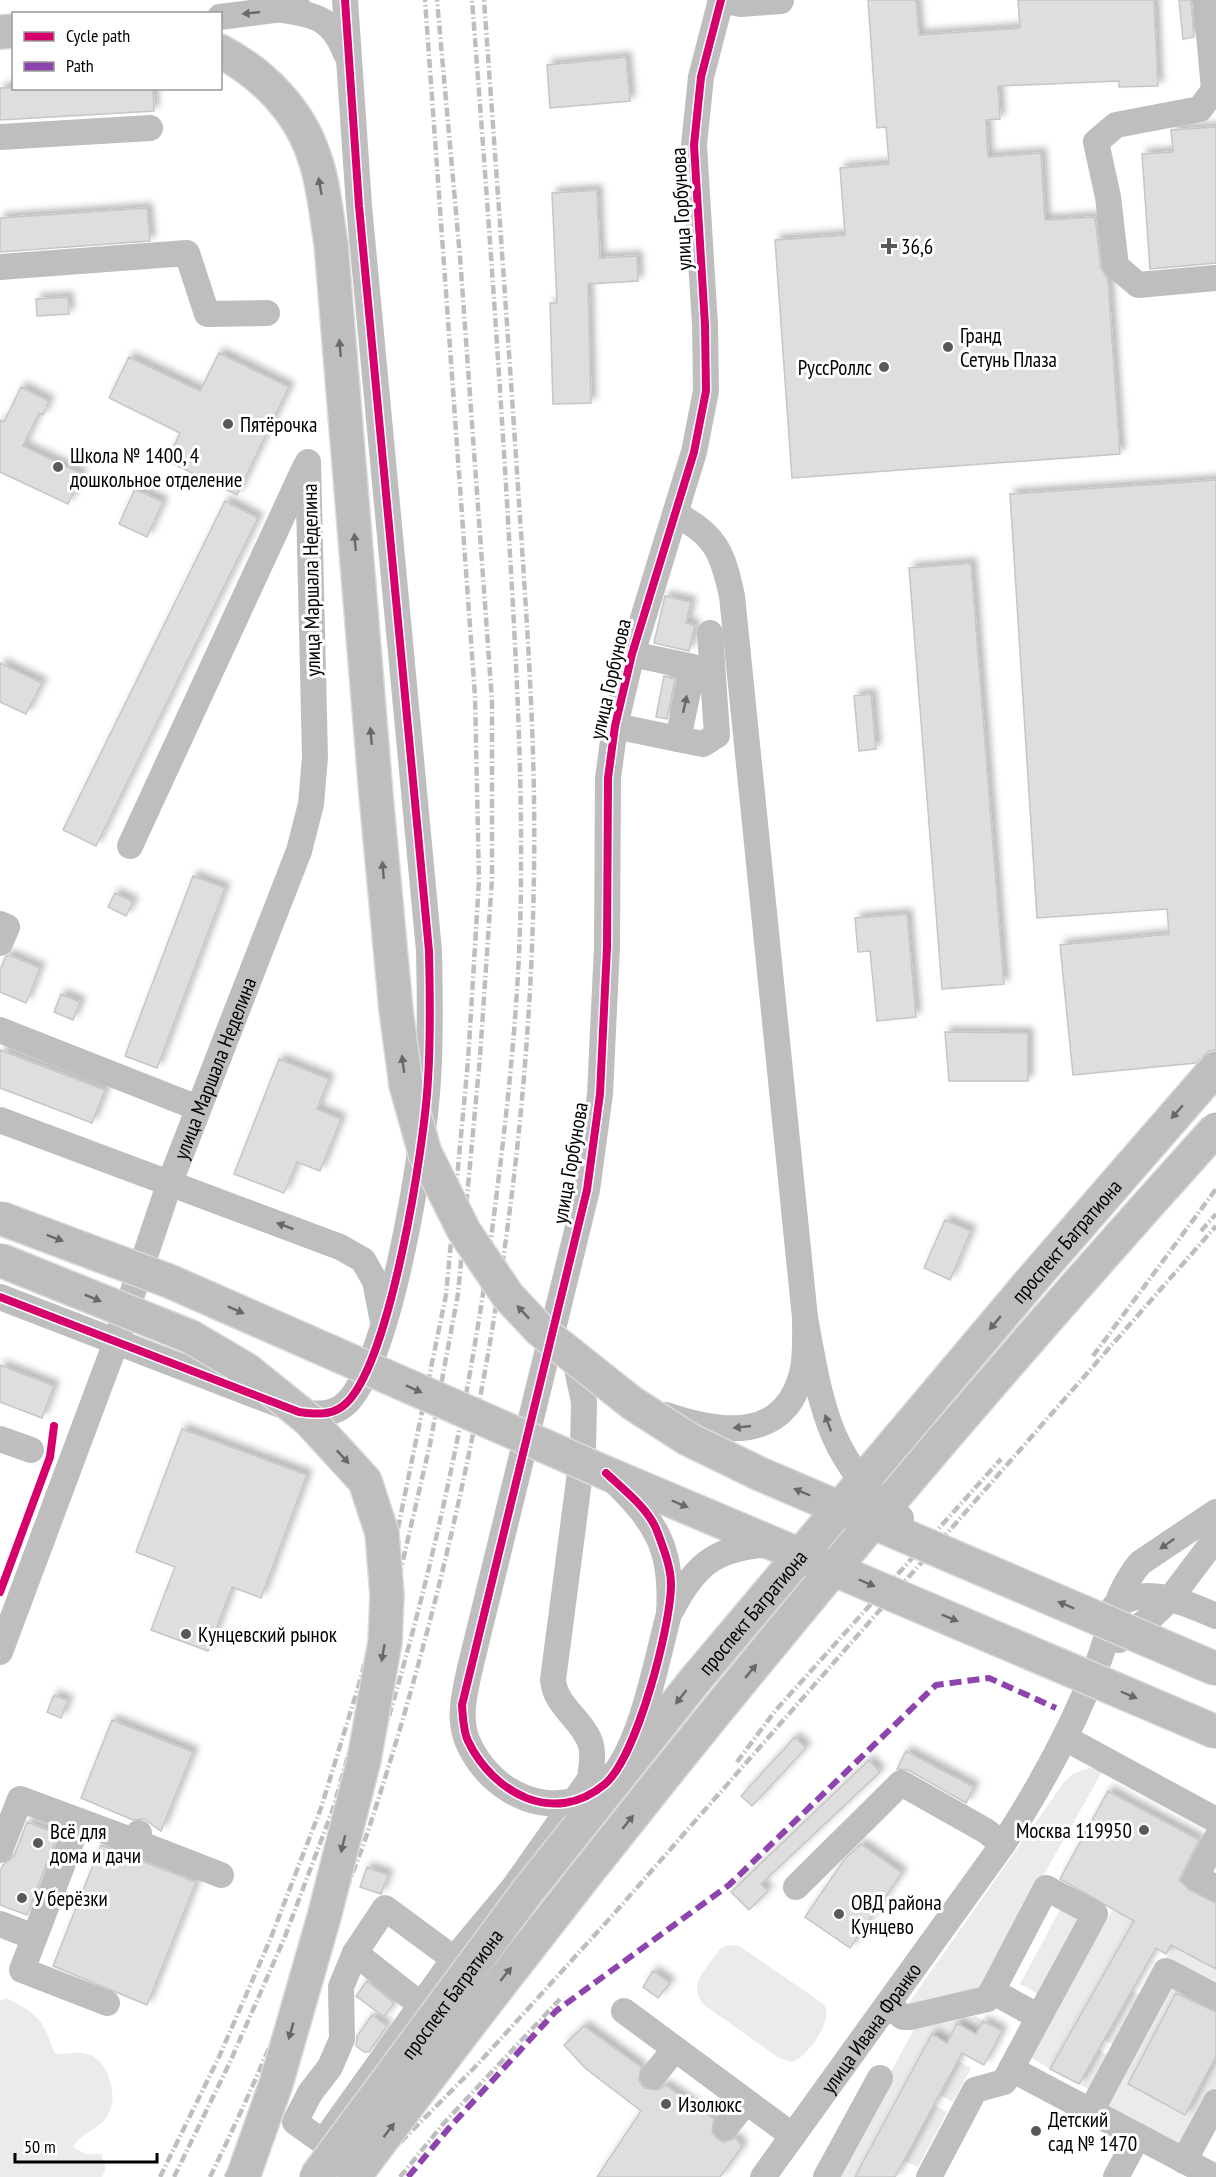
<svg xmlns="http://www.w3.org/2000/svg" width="1216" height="2177" viewBox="0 0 1216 2177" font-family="'PT Sans Narrow',sans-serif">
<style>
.green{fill:#ebebeb}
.building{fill:#dedede;stroke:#c6c6c6;stroke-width:1.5;filter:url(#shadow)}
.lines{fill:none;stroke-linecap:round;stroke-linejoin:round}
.major-casing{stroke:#dbdbdb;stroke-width:36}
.minor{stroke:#bebebe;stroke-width:26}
.major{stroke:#bebebe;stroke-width:33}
.rail{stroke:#bebebe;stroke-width:4.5;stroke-dasharray:9 3 1.5 3;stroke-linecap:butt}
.major-bridge-casing{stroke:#dbdbdb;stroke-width:36;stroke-linecap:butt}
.minor-bridge{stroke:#bebebe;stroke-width:26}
.major-bridge{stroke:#bebebe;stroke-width:33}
.quiet{stroke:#8e44ad;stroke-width:6;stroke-dasharray:12 6;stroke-linecap:butt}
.cycleway-casing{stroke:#fff;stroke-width:11}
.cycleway{stroke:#d6006c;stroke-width:8}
.oneway{fill:#686868}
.poi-dot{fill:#595959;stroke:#fff;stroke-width:2}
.labels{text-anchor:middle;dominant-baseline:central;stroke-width:6;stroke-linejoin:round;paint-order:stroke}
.street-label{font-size:21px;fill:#000;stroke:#fff}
.poi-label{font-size:21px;fill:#000;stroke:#fff;text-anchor:start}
</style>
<defs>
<filter id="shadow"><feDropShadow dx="5" dy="-5" stdDeviation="3" flood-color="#0004"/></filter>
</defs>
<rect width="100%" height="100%" fill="#fff"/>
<path class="green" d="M1089 1768 1103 1770 977 1993 917 2005 908 2004 1064 1782 1074 1773Z
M1062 1906 1082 1917 1042 1996 1020 1984Z
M1113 1909 1134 1921 1050 2069 1030 2057Z
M738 1945 825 2005C832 2022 811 2050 797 2060L791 2062 779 2058 704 2005C686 1985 708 1967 720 1949L725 1946Z
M1171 1945 1216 1969V1981L1167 1958 1166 1954Z
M1165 1984 1179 1988 1128 2084 1185 2114 1216 2057V2087L1186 2142 1174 2145 1106 2108Z
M1132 1991 1141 1996 1113 2044 1104 2040Z
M6 1998C41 2016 41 2018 55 2054 64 2054 74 2052 83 2053 109 2056 120 2098 107 2117 96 2132 84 2130 73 2147L86 2154H101L106 2168 102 2177H0V2001Z
M976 2016 983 2021 976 2034 957 2024 947 2043 932 2035 855 2177H834L914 2029Z
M1099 2049 1107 2055 1090 2090 1079 2084Z
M958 2061 971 2068 953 2102 940 2095Z
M934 2105 947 2112 918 2167 904 2161Z"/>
<path class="building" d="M868 0H916L919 35 1020 28 1018 0H1154L1158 86 1119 87V81L998 86 1000 119 986 120 988 157 1041 153 1045 220 1095 217 1101 268 1108 279 1120 454 792 478 775 240 845 235 840 168 889 164 886 127 877 128Z
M1179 0H1191L1194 37 1183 39Z
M626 57 630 101 550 108 547 65Z
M0 88H153L154 111 0 120Z
M1216 127V263L1150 269 1142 154 1173 152 1171 130Z
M597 190 600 258 637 256 638 281 588 284 591 403 553 404 550 303H557L552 193Z
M147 208 150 241 0 252V218Z
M68 297 69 314 37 316 36 299Z
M219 353 289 387 237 495 167 461 180 433 109 398 129 357 200 391Z
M21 387 49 401 43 415 39 413 23 446 82 474 68 504 0 472V420L4 422Z
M1216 480V1050L1209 1051 1196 1063 1073 1075 1060 945 1169 934 1167 909 1037 918 1010 494Z
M135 489 163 502 147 537 119 524Z
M225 501 258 518 96 846 63 830Z
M971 563 1004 984 942 989 909 568Z
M665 596 691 602 686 623 695 625 689 651 654 643Z
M0 663 42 683 26 714 0 702Z
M664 676 675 679 667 719 656 717Z
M871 694 876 749 859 751 854 696Z
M193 876 225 888 157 1068 125 1056Z
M115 893 133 902 126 916 108 907Z
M907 914 916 1017 877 1021 870 951 858 952 855 918Z
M9 955 40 968 26 1003 0 992V970L6 956Z
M61 994 80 1002 73 1020 54 1012Z
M945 1032 1028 1033V1081H949Z
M0 1050 105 1090 92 1123 0 1088Z
M279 1059 329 1079 317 1109 341 1119 320 1171 297 1162 284 1193 234 1174Z
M945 1220 971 1231 950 1280 924 1268Z
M0 1365 54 1386 42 1418 0 1402Z
M182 1429 307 1475 261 1598 232 1587 208 1651 151 1630 175 1567 136 1552Z
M54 1695 68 1701 61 1718 47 1712Z
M112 1720 193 1752 161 1831 144 1819 133 1820 81 1798Z
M795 1737 806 1748 752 1806 741 1796Z
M906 1751 974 1787 966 1803 908 1770 897 1769Z
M869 1760 880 1772 761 1884 768 1891 749 1910 731 1892Z
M1108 1791 1199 1840 1179 1880 1189 1890 1216 1903V1969L1171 1945 1166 1954 1156 1948 1079 2084 1050 2069 1134 1921 1060 1879Z
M27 1822 58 1834 27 1915 0 1905V1871L3 1865 14 1856Z
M861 1844 902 1873 850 1948 805 1917 844 1860Z
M101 1845 196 1882 147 2005 53 1966Z
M367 1867 388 1875 381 1894 360 1887Z
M653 1971 670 1983 658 1998 643 1987Z
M367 1981 394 2003 384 2017 356 1996Z
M1176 1993 1216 2012V2056L1185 2115 1128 2084Z
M372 2015 387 2026 369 2052H364L356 2046 357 2036Z
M983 2021 1002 2031 984 2065 962 2053 895 2177H855L932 2034 947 2043 957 2023 976 2034Z
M584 2026 641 2067 639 2081 644 2088 658 2090 665 2085 714 2119 712 2132 717 2139 724 2142 736 2138 742 2147 720 2177H597L641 2111 585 2068 564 2045Z"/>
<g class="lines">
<g class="major-casing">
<path id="major" d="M0 32 14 31
M220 51C263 74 299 110 314 156 324 183 326 215 331 243L376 795
M606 1473 774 1544"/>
</g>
<g class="minor">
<path d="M720 0 741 4 781 1"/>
<path d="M1206 0 1214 90 1200 109 1116 125 1096 142 1108 197 1116 266 1138 285 1216 278"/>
<path d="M282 10C317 15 333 19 346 54"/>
<path d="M220 17 298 7"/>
<path d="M0 137 150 128"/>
<path d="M0 267 187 253 207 314 267 313"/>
<path d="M615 726 678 739 693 667 632 654"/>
<path d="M678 739 703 744 717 735 710 633"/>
<path d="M130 846 305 467"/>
<path d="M0 924 7 927 0 943"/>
<path d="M0 1030 198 1108"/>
<path d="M0 1120 340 1247 363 1260 375 1281 382 1317"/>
<path d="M0 1297 299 1412C314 1414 330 1416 343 1406 390 1370 425 1142 428 1079 431 1036 430 994 429 951L359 206 345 0"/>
<path d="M666 1415C722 1434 787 1443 803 1369 806 1353 805 1334 805 1318L732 596C723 554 716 534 675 514"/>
<path d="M0 1439 31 1450"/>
<path d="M613 1480C658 1524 673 1550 669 1614"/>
<path d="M1114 1607C1145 1584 1184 1602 1216 1616"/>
<path d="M672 1609C697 1561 719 1547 772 1544"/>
<path d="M1119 1640 1148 1620 1170 1599 1216 1538"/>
<path id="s1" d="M0 1652 116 1342 170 1182 299 851 311 804 315 757 308 462"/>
<path d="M470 1668 587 1190 600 1094 607 947 608 778 615 726 632 654 694 452 706 391 705 325 694 145 701 77 721 0"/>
<path d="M1065 1738 1216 1820"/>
<path d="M79 1821 22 1970 107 2003"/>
<path d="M1216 1839 1196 1877 1216 1888"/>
<path d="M136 1842 221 1875"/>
<path d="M0 1850 20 1799 136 1842 139 1833"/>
<path d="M796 1887 901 1783 986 1831 1003 1844"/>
<path d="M0 1924 34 1937"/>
<path d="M355 1953 421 2005"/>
<path d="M454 1959 385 1908 355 1953 341 1987 342 2039 330 2067 310 2093 295 2122 323 2142 454 1959 514 1887 590 1779C591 1768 594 1757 591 1745 584 1720 555 1707 553 1680L583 1450 584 1402 573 1350"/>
<path d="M992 1991 1046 1888 1095 1914 1039 2017"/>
<path d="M888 2005 903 2017H910L987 1999 992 1991 1039 2017 1004 2082 975 2090 929 2177"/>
<path d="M624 2011 793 2136"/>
<path d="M1011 2069 1215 2177"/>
<path d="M653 2076 675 2049"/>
<path d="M1091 2111 1166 1971 1216 1997"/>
<path d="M726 2127 746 2102"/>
<path d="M1184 2161 1216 2102"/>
<path id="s2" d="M763 2177 1003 1844C1041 1786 1074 1725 1099 1660 1112 1625 1115 1593 1140 1563L1216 1512"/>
<path d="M826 2177 880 2078"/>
<path d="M1116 2177 1138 2136"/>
</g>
<use href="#major" class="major"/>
<path class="rail" d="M1201 1231 1216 1214
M1093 1356 1216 1189
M737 1762 775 1711 1001 1459
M160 2177 219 2057 270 1940 321 1808 360 1681 390 1567 446 1295 468 1061 479 880 475 696 425 0
M174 2177 230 2062 284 1939 333 1809 401 1569 430 1444 458 1294 480 1057 492 879V701L460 257 437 0
M210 2177C363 1863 457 1529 498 1183 511 1079 521 975 521 871 522 748 514 625 507 502 497 335 485 167 472 0
M226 2177C266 2093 301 2007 335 1920 346 1888 360 1857 370 1825 470 1519 530 1193 534 870 536 747 527 624 519 502 508 334 496 167 484 0
M366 2177 476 2066 612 1916 1216 1226
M400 2177 444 2123 560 1999"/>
<g class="major-bridge-casing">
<g id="major-bridge">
<path d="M376 795 396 1010 406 1085 425 1153 464 1231 508 1296 540 1330 632 1403 688 1439 760 1474 1216 1669"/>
<path d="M0 1218 169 1281 606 1473"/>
<path d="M0 1260 191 1337 247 1370 309 1420 365 1481 382 1533 387 1595 385 1642 364 1760 324 1917 276 2084 243 2177"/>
<path d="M774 1544 1216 1732"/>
<path id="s3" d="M316 2177 527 1892 696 1679 1032 1280 1216 1068"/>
<path d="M354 2177C624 1814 913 1464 1216 1129"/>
</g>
</g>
<path class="minor-bridge" d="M805 1318C821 1403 827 1462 901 1518
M470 1668C465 1691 458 1717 467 1740 489 1794 555 1826 605 1784 641 1752 656 1661 669 1614"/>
<use href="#major-bridge" class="major-bridge"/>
<path class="quiet" d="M408 2177 449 2128 556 2011 729 1885 936 1685 989 1678 1056 1708"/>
<g class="cycleway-casing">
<path id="cycleway" d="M0 1297 299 1412C314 1414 330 1416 343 1406 390 1370 425 1142 428 1079 431 1036 430 994 429 951L359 206 345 0
M606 1473C623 1489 649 1509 657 1531 663 1547 671 1567 671 1584 671 1626 637 1756 605 1784 554 1827 493 1793 468 1741 463 1731 463 1716 462 1705L587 1190 600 1094 607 947 608 778 615 726 632 654 694 452 706 391 705 325 694 145 701 77 721 0
M0 1592 50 1457 54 1426"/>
</g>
<use href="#cycleway" class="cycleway"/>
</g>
<defs><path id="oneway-solid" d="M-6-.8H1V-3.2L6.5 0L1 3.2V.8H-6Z" transform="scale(1.5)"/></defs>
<g class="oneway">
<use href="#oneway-solid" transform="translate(251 13) rotate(174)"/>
<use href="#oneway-solid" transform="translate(320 186) rotate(-100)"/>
<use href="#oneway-solid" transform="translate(340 348) rotate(-95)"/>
<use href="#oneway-solid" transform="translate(355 542) rotate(-95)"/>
<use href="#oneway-solid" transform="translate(685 704) rotate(-78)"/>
<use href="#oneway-solid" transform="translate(371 736) rotate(-95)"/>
<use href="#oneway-solid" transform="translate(383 870) rotate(-95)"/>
<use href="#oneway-solid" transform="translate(403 1064) rotate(-98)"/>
<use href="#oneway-solid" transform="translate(1177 1112) rotate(131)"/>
<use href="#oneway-solid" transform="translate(285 1226) rotate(-159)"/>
<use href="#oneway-solid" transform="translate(55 1238) rotate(21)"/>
<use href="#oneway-solid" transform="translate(93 1298) rotate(22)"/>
<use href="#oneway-solid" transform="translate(236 1310) rotate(24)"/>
<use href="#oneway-solid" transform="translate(523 1312) rotate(-133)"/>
<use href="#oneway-solid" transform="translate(995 1323) rotate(130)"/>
<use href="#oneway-solid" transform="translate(414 1389) rotate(24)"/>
<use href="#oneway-solid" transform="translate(828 1423) rotate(-110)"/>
<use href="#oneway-solid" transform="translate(742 1427) rotate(174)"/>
<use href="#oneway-solid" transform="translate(343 1457) rotate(47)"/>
<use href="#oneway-solid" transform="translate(802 1492) rotate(-157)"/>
<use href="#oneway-solid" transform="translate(680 1504) rotate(23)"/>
<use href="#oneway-solid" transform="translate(1167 1544) rotate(145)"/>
<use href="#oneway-solid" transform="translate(867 1583) rotate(23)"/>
<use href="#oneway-solid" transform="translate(1066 1605) rotate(-157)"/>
<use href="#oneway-solid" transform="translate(950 1618) rotate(23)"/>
<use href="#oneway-solid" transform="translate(383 1653) rotate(100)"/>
<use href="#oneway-solid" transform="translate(751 1671) rotate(-50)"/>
<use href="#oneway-solid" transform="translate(1129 1695) rotate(23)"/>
<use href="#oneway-solid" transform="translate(681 1697) rotate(128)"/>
<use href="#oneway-solid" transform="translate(628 1822) rotate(-51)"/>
<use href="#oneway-solid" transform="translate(343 1844) rotate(104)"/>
<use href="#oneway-solid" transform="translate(506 1974) rotate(-51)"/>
<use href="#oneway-solid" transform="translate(291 2031) rotate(106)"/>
<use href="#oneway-solid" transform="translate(389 2130) rotate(-53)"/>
</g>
<g class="poi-dot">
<path d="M886 237h6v6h6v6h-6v6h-6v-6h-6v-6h6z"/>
<circle cx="948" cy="347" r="6"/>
<circle cx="884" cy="367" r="6"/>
<circle cx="228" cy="424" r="6"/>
<circle cx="58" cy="467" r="6"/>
<circle cx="186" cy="1634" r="6"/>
<circle cx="1144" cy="1830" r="6"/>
<circle cx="38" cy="1843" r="6"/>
<circle cx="22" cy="1898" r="6"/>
<circle cx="839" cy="1914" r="6"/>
<circle cx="666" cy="2104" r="6"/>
<circle cx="1036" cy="2131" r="6"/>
</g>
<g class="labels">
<g class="street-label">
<text transform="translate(681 209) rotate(-93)">улица Горбунова</text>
<text transform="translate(311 580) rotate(-91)">улица Маршала Неделина</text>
<text transform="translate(610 679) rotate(-77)">улица Горбунова</text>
<text stroke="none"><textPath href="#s1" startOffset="622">улица Маршала Неделина</textPath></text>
<text transform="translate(570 1163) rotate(-80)">улица Горбунова</text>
<text stroke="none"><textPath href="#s3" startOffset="1200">проспект Багратиона</textPath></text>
<text stroke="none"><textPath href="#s3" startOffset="714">проспект Багратиона</textPath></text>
<text stroke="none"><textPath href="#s3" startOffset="228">проспект Багратиона</textPath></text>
<text stroke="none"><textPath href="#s2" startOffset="184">улица Ивана Франко</textPath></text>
</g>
<g class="poi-label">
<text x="901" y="246">36,6</text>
<text x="960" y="335">Гранд<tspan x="960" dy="24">Сетунь Плаза</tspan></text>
<text x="872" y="367" text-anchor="end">РуссРоллс</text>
<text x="240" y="424">Пятёрочка</text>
<text x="70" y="455">Школа № 1400, 4<tspan x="70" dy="24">дошкольное отделение</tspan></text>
<text x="198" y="1634">Кунцевский рынок</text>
<text x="1132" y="1830" text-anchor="end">Москва 119950</text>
<text x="50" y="1831">Всё для<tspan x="50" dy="24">дома и дачи</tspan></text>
<text x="34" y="1898">У берёзки</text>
<text x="851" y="1902">ОВД района<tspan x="851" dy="24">Кунцево</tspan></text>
<text x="678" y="2104">Изолюкс</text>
<text x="1048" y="2119">Детский<tspan x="1048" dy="24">сад № 1470</tspan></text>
</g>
</g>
<rect x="12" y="12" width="210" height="78" fill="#ffffff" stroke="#999999" stroke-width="1.5"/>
<rect x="24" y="32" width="30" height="9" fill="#d6006c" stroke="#999999" stroke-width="1.5"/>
<text x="66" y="42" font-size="18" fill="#000000">Cycle path</text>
<rect x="24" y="62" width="30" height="9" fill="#8e44ad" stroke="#999999" stroke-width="1.5"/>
<text x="66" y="72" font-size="18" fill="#000000">Path</text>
<path d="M15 2153v9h142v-9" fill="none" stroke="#000000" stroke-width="3"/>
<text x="24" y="2153" font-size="18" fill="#000000" stroke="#ffffff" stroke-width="4.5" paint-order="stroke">50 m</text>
</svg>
